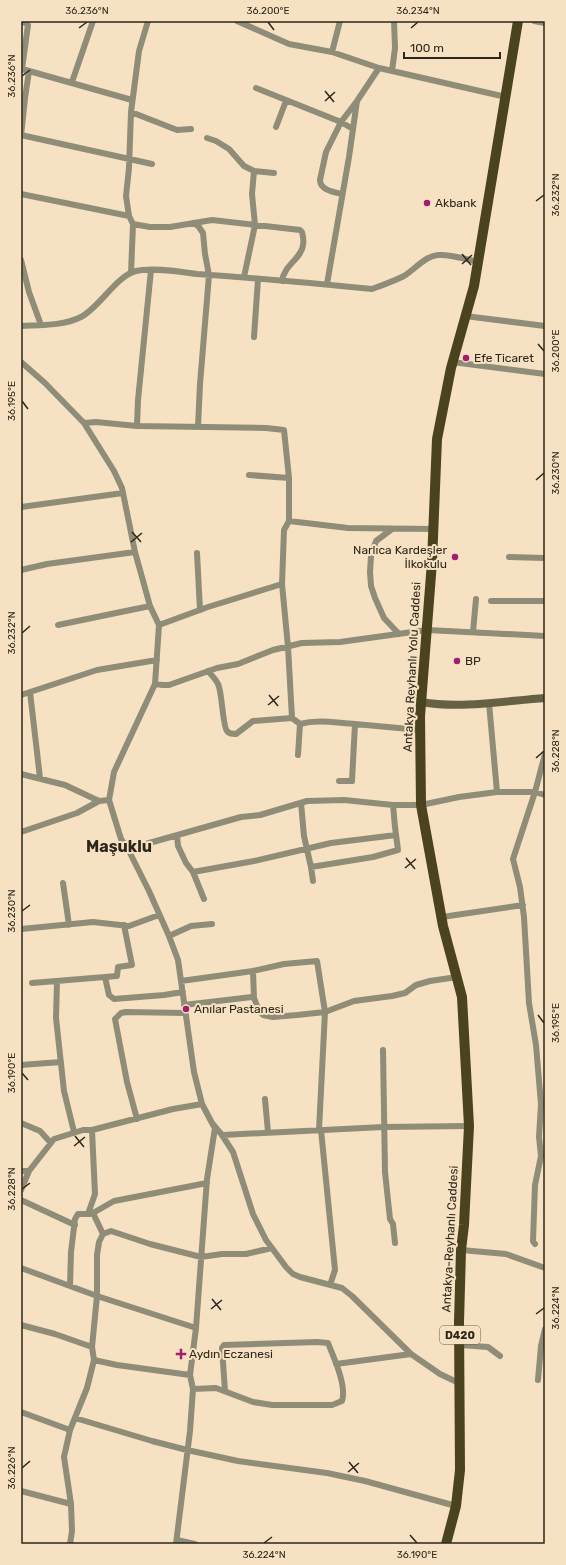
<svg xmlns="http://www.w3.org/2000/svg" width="566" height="1565" viewBox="0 0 566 1565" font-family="Rubik,sans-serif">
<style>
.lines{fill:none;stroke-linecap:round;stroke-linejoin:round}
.street{stroke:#8f8c77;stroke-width:6}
.secondary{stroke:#676143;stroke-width:8}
.primary{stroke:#4b431e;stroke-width:10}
.ticks{fill:none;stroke:#2d261a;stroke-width:1.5}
.poi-dot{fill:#a11d6d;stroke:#f6e2c3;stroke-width:1.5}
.labels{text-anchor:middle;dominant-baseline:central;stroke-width:4;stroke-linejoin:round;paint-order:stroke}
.shield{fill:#f6e2c3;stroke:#695e4d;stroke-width:1}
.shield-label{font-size:11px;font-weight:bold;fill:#2d261a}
.poi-label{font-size:12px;fill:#2d261a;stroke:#f6e2c3;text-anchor:start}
.street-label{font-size:12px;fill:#2d261a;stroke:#f6e2c3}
.district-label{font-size:16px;font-weight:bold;fill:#2d261a;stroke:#f6e2c3}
.neatline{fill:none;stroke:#2d261a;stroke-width:1.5}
.ticks-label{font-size:10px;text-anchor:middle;fill:#2d261a}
</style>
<rect width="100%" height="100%" fill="#f6e2c3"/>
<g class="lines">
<path class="street" d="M22 21 28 25 22 69 132 100
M237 21 289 44 332 52 379 68 357 101 349 157 327 284
M534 21 545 23
M332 52 340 21
M379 68 506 97
M392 71 395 48 394 21
M72 82 93 21
M256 88 341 122 353 129
M21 97 25 98 21 136
M25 98 29 71
M131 112 177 130 191 129
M276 127 286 101
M21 135 152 164
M207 138 216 141 229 149 244 166 254 171 274 173
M21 194 129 216
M342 194C334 192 320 190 320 180L326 152 341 122 357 101
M194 223 199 227 203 233 205 254 209 275 200 384 198 427
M133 224 150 227H170L212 220 300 230 302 232C303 236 304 241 303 245 302 258 284 265 282 281
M21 260 29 292 41 325
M131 273 133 224 129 216 126 196 129 168 131 112 139 51 148 21
M244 277 255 225 252 194 254 171
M465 316 545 326
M21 326C40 325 63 326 81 317 100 307 116 276 136 271 152 267 181 272 197 274 255 278 314 283 372 289 383 285 394 281 404 276 414 270 425 256 438 255 451 254 465 259 478 262
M254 337 258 279
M21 362 45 383 84 423 114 471 122 488 135 552 150 606 159 625 155 684 114 772 109 800 121 839 128 849 149 891 169 936 178 960 194 1072 202 1104 212 1123 222 1135 233 1152 253 1214 266 1240 286 1267 293 1274 300 1277 342 1288 352 1296 411 1354 440 1374 461 1384
M452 362 545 374
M84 423 96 422 137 426 266 428 284 430 289 478V521L284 530 282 584 208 607 159 625
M137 426 138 400 151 270
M249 475 289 478
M21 507 123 493
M289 521 348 528 434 529
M392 529 376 541 371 556 370 572 371 586 375 598 384 618 399 634
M197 553 200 610
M509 557 545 558
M21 570 47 564 135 552
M282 584 288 647 292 718
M491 601H545
M58 625 150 606
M473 632 476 599
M208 671C212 676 218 681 219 687 222 695 223 727 227 731 229 734 232 734 236 734L253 721 292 718 300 724 298 755
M155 684 163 685H169L217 668 238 664 273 650 302 643 340 642 427 630 545 636
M30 692 40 778
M21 695 97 670 157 660
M489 703 497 792
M300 724C318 719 336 723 355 724L352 781H339
M355 724 420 730
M21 774 65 785 99 801 109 800
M301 803 304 836 311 867 313 881
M21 832 77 813 99 801
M177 835 178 846 186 863 193 872 204 899
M128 849 241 817 260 815 307 801 344 800 393 805H421L459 797 497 792H535L545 795
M311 867 373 857 398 850 395 827 393 805
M193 872 254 861 331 843 396 835
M63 883 69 925
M442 917 523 905
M21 929 93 922 129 926 159 915
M169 936 191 926 212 924
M253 971 254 998
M105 977 109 995 114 999 164 995 183 992
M57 981 56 1018 64 1091 74 1132
M181 981 253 971 284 964 317 961 325 1012 319 1130
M32 983 117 976 118 967 132 965 124 925
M184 1005 252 997 254 998 259 1011 263 1015 273 1017 297 1015 325 1012 354 1001 392 996 405 993 416 985 430 981 457 977
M383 1050 385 1172 390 1219 393 1224 395 1243
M21 1065 61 1062
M265 1099 268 1132
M137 1119 127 1082 115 1019 121 1013 126 1012 185 1013
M21 1123 40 1131 50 1142
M321 1130 335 1270 330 1285
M222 1135 383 1127 469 1126
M21 1171H29L54 1139 83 1130H92L173 1109 202 1104
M21 1190 29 1171
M21 1200 75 1225
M93 1213 114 1201 207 1183
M90 1214 93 1213 103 1234
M535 1244 533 1241 535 1185 541 1156 539 1137 541 1104 536 1045 529 1003 524 917 520 887 513 859 535 792 545 754
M461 1250 506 1254 545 1268
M21 1268 97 1296 196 1328
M70 1286 71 1252 75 1219 78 1214H88L95 1194 92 1130
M21 1325 55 1334 92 1347
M460 1345 488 1347 500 1356
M94 1360 117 1365 190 1375
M336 1364 411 1354
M538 1380 541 1346 545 1329
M193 1389 216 1388 253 1402 272 1405H332L342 1401C347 1386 334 1358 328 1343L317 1342 224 1345 222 1348 225 1391
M21 1412 70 1430
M75 1418 152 1441 187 1450 238 1461 327 1473 365 1481 456 1506
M21 1491 71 1504
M177 1540 195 1544
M70 1544 72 1531 71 1504 64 1457 70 1430 87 1388 94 1360 92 1347 97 1296V1255L99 1242 103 1234 111 1231 150 1244 201 1257 222 1254H246L272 1248
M176 1544 190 1431 193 1389 190 1375 196 1328 207 1179 215 1128 213 1125"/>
<path class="secondary" d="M421 702C462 709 504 701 545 698"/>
<path class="primary" d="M446 1544 456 1506 460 1470 459 1322 461 1250 464 1225 469 1126 462 997 443 926 421 805 420 716 432 562 437 439 451 368 474 286 518 21"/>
</g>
<path class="ticks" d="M268 22 274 30M79 28 87 22M411 28 418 22M22 76 30 70M325 91 334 102M325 101 335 92M536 201 544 195M462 254 471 265M462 264 472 255M538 344 544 351M22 401 28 409M536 480 544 473M132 532 141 542M131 542 142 533M22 633 30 626M269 695 278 706M268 705 279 696M536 758 544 751M406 858 415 869M405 868 416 859M22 911 30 905M538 1015 544 1023M22 1073 28 1080M75 1136 84 1147M74 1146 85 1137M22 1189 30 1183M212 1299 221 1310M211 1309 222 1300M536 1314 544 1308M349 1462 358 1473M22 1468 30 1461M348 1472 359 1463M410 1535 417 1543M264 1543 272 1537"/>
<g class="poi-dot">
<circle cx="427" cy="203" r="4"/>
<circle cx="466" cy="358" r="4"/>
<circle cx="455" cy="557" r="4"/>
<circle cx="457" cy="661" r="4"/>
<circle cx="186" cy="1009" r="4"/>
<path d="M179 1348h4v4h4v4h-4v4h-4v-4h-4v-4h4z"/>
</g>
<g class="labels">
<rect class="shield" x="440" y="1326" width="40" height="18" rx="3"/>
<g class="shield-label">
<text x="460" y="1335">D420</text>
</g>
<g class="poi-label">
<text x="435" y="203">Akbank</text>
<text x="474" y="358">Efe Ticaret</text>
<text x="447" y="550" text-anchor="end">Narlıca Kardeşler<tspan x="447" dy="14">İlkokulu</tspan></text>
<text x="465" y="661">BP</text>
<text x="194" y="1009">Anılar Pastanesi</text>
<text x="189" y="1354">Aydın Eczanesi</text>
</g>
<g class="street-label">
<text transform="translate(412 667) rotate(-87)">Antakya Reyhanlı Yolu Caddesi</text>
<text transform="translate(450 1239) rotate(-87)">Antakya-Reyhanlı Caddesi</text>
</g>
<g class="district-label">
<text x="119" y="846">Maşuklu</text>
</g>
</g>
<rect width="566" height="1565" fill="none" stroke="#f6e2c3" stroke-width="44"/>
<path d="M404 52v6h96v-6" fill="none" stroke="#2d261a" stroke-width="2"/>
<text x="410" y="52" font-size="12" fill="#2d261a" stroke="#f6e2c3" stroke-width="3" paint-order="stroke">100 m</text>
<rect x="22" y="22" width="522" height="1521" class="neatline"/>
<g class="ticks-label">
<text x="87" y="14">36.236°N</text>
<text x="268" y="14">36.200°E</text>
<text x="418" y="14">36.234°N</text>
<text transform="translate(11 76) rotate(-90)" y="4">36.236°N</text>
<text transform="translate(555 195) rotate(-90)" y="4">36.232°N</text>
<text transform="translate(555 351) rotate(-90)" y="4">36.200°E</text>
<text transform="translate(11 401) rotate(-90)" y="4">36.195°E</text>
<text transform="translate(555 473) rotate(-90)" y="4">36.230°N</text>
<text transform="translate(11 633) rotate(-90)" y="4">36.232°N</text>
<text transform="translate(555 751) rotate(-90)" y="4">36.228°N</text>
<text transform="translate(11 911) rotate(-90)" y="4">36.230°N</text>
<text transform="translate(555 1023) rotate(-90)" y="4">36.195°E</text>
<text transform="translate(11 1073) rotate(-90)" y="4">36.190°E</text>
<text transform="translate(11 1189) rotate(-90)" y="4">36.228°N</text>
<text transform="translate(555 1308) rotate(-90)" y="4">36.224°N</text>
<text transform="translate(11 1468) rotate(-90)" y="4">36.226°N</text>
<text x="264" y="1558">36.224°N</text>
<text x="417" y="1558">36.190°E</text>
</g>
</svg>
